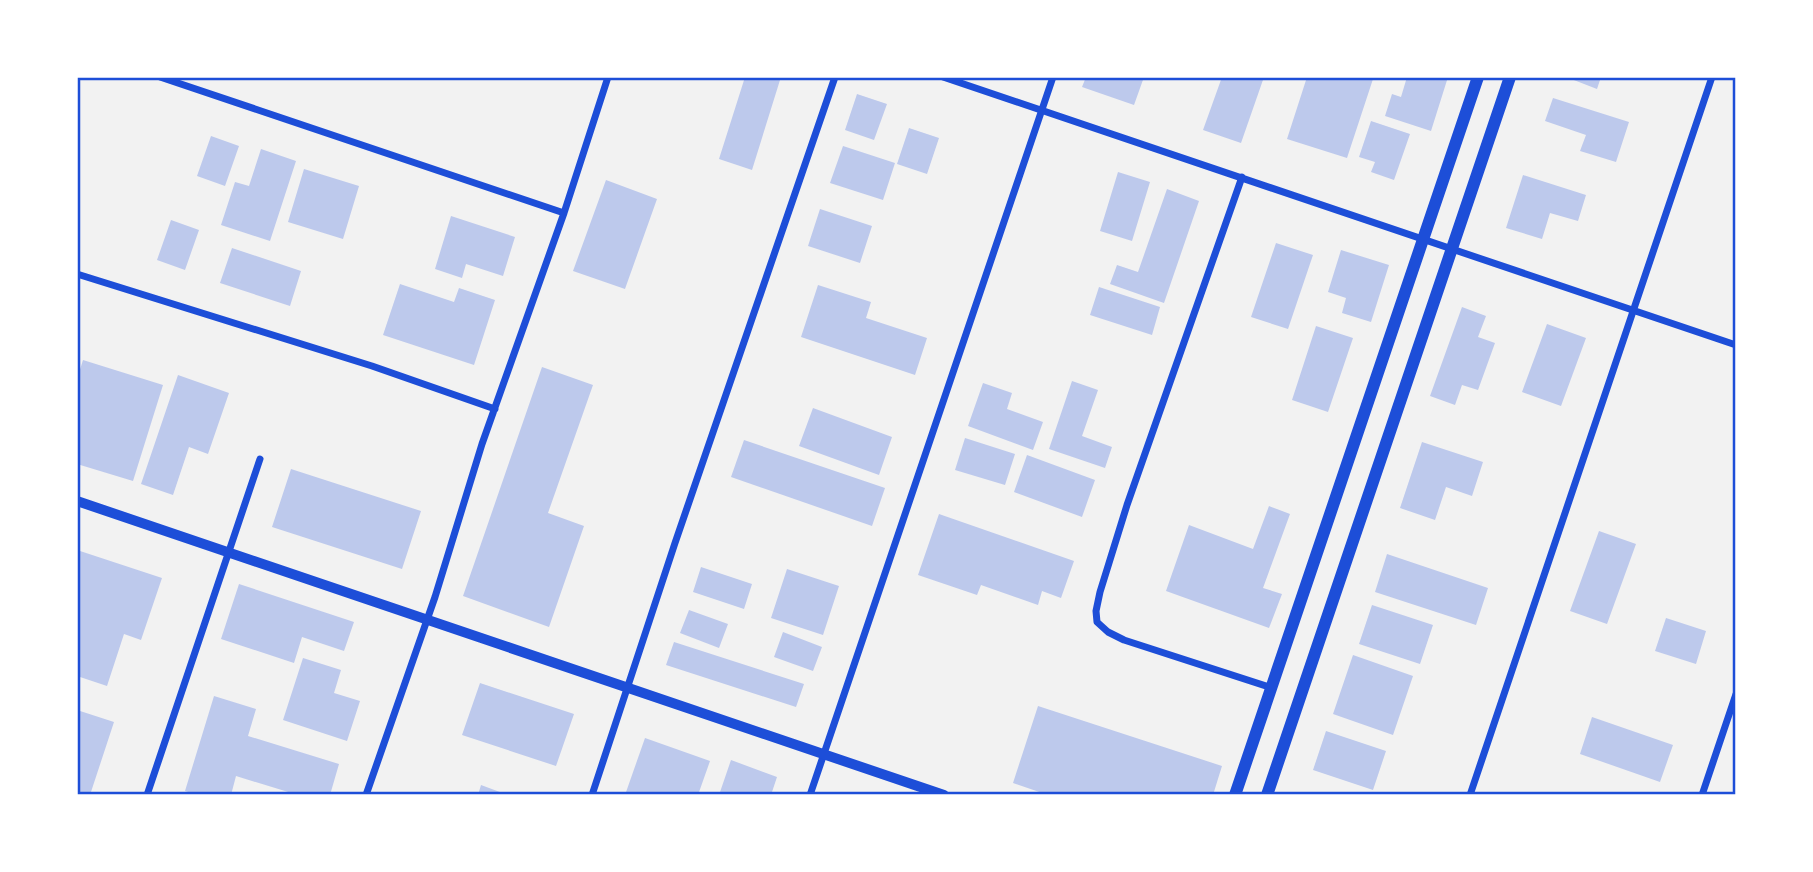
<svg xmlns="http://www.w3.org/2000/svg" width="1813" height="872" viewBox="0 0 1813 872" font-family="'IBM Plex Serif',serif">
<style>
.building{fill:#bdc9ec}
.lines{fill:none;stroke-linecap:round;stroke-linejoin:round}
.minor{stroke:#1d4ed8;stroke-width:7}
.tertiary{stroke:#1d4ed8;stroke-width:10}
.trunk{stroke:#1d4ed8;stroke-width:12}
.neatline{fill:none;stroke:#1d4ed8;stroke-width:2.5}
</style>
<rect width="100%" height="100%" fill="#f2f2f2"/>
<path class="building" d="M745 77H770L780 80 752 170 719 159Z
M1086 77H1144L1134 105 1082 87Z
M1222 77H1264L1241 143 1203 130Z
M1307 77H1366L1373 79 1347 158 1287 139Z
M1407 77H1448L1431 131 1385 116 1392 94 1401 97Z
M1566 77H1601L1597 89Z
M857 94 887 104 874 140 845 130Z
M1553 98 1629 122 1616 162 1580 151 1586 135 1545 121Z
M1371 121 1410 134 1394 180 1371 172 1375 162 1359 157Z
M909 128 939 138 927 174 897 164Z
M211 136 239 146 225 186 197 176Z
M843 146 895 163 883 200 830 183Z
M261 149 296 161 270 241 221 225 235 182 249 186Z
M304 169 359 186 343 239 288 222Z
M1118 172 1150 182 1132 241 1100 231Z
M1523 175 1586 195 1578 221 1550 213 1542 239 1506 228Z
M606 180 657 199 625 289 573 271Z
M1167 189 1199 201 1164 303 1110 284 1117 265 1138 272Z
M820 209 872 226 860 263 808 246Z
M451 216 515 237 503 276 466 264 462 278 435 269Z
M171 220 199 230 185 270 157 260Z
M1276 243 1313 255 1288 329 1251 317Z
M232 248 301 271 290 306 220 283Z
M1341 250 1389 265 1371 322 1342 313 1346 298 1328 292Z
M400 284 454 302 459 288 495 300 474 365 383 335Z
M818 285 871 302 866 318 927 338 915 375 801 337Z
M1099 287 1160 307 1152 335 1090 315Z
M1462 307 1486 316 1478 337 1495 343 1478 390 1462 385 1455 405 1430 396Z
M1547 324 1586 338 1561 406 1522 392Z
M1316 326 1353 338 1328 412 1292 400Z
M83 360 163 385 133 481 77 464V379Z
M542 367 593 385 548 513 584 526 549 627 463 596Z
M178 375 229 393 208 454 189 447 173 495 141 484Z
M1072 381 1098 390 1082 436 1112 447 1105 468 1049 449Z
M983 383 1012 393 1007 409 1043 422 1033 450 968 426Z
M813 408 892 437 879 475 799 446Z
M965 438 1015 454 1005 485 955 470Z
M744 440 885 488 872 526 731 477Z
M1422 442 1483 462 1472 496 1446 487 1435 520 1400 508Z
M1027 455 1095 480 1082 517 1014 492Z
M291 469 421 511 402 569 272 527Z
M1269 506 1290 514 1263 588 1282 594 1269 628 1166 591 1189 525 1253 549Z
M939 514 1074 561 1061 598 1042 591 1038 605 981 585 977 595 918 575Z
M1599 531 1636 544 1607 624 1570 611Z
M77 550 162 578 141 640 124 634 107 686 77 676Z
M1387 554 1488 588 1476 625 1375 592Z
M701 567 752 584 744 609 693 592Z
M787 569 839 586 823 635 771 618Z
M239 584 354 622 344 651 302 637 294 663 221 639Z
M1372 605 1433 625 1420 664 1359 644Z
M689 610 728 624 719 648 680 633Z
M1666 618 1706 631 1696 664 1655 651Z
M783 632 822 647 813 671 774 657Z
M674 642 804 684 796 707 666 665Z
M1353 655 1413 676 1393 735 1333 714Z
M303 658 341 670 334 693 360 701 347 741 283 720Z
M480 683 574 714 556 766 462 735Z
M214 696 256 709 248 736 339 764 330 795H298L236 776 231 795H198L185 791Z
M1038 706 1222 766 1213 795H1048L1013 783Z
M77 710 114 722 90 795H77Z
M1592 717 1673 745 1660 782 1580 754Z
M1326 731 1386 751 1373 790 1313 770Z
M645 738 710 761 698 795H625Z
M731 760 777 777 771 795H719Z
M481 785 508 795H478Z"/>
<g class="lines">
<path class="minor" d="M160 77 564 213
M943 77 1736 345
M1242 177 1127 505 1100 592 1096 611 1097 622 1108 632 1124 640 1272 688
M77 274 372 366 495 409
M147 795 260 459
M366 795 435 597 482 444 564 213 608 77
M592 795 675 543 835 77
M810 795 1053 77
M1470 795 1712 77
M1702 795 1736 694"/>
<path class="tertiary" d="M77 501 944 795"/>
<path class="trunk" d="M1235 795 1478 77
M1267 795 1510 77"/>
</g>
<rect width="1813" height="872" fill="none" stroke="#ffffff" stroke-width="158"/>
<rect x="79" y="79" width="1655" height="714" class="neatline"/>
</svg>
